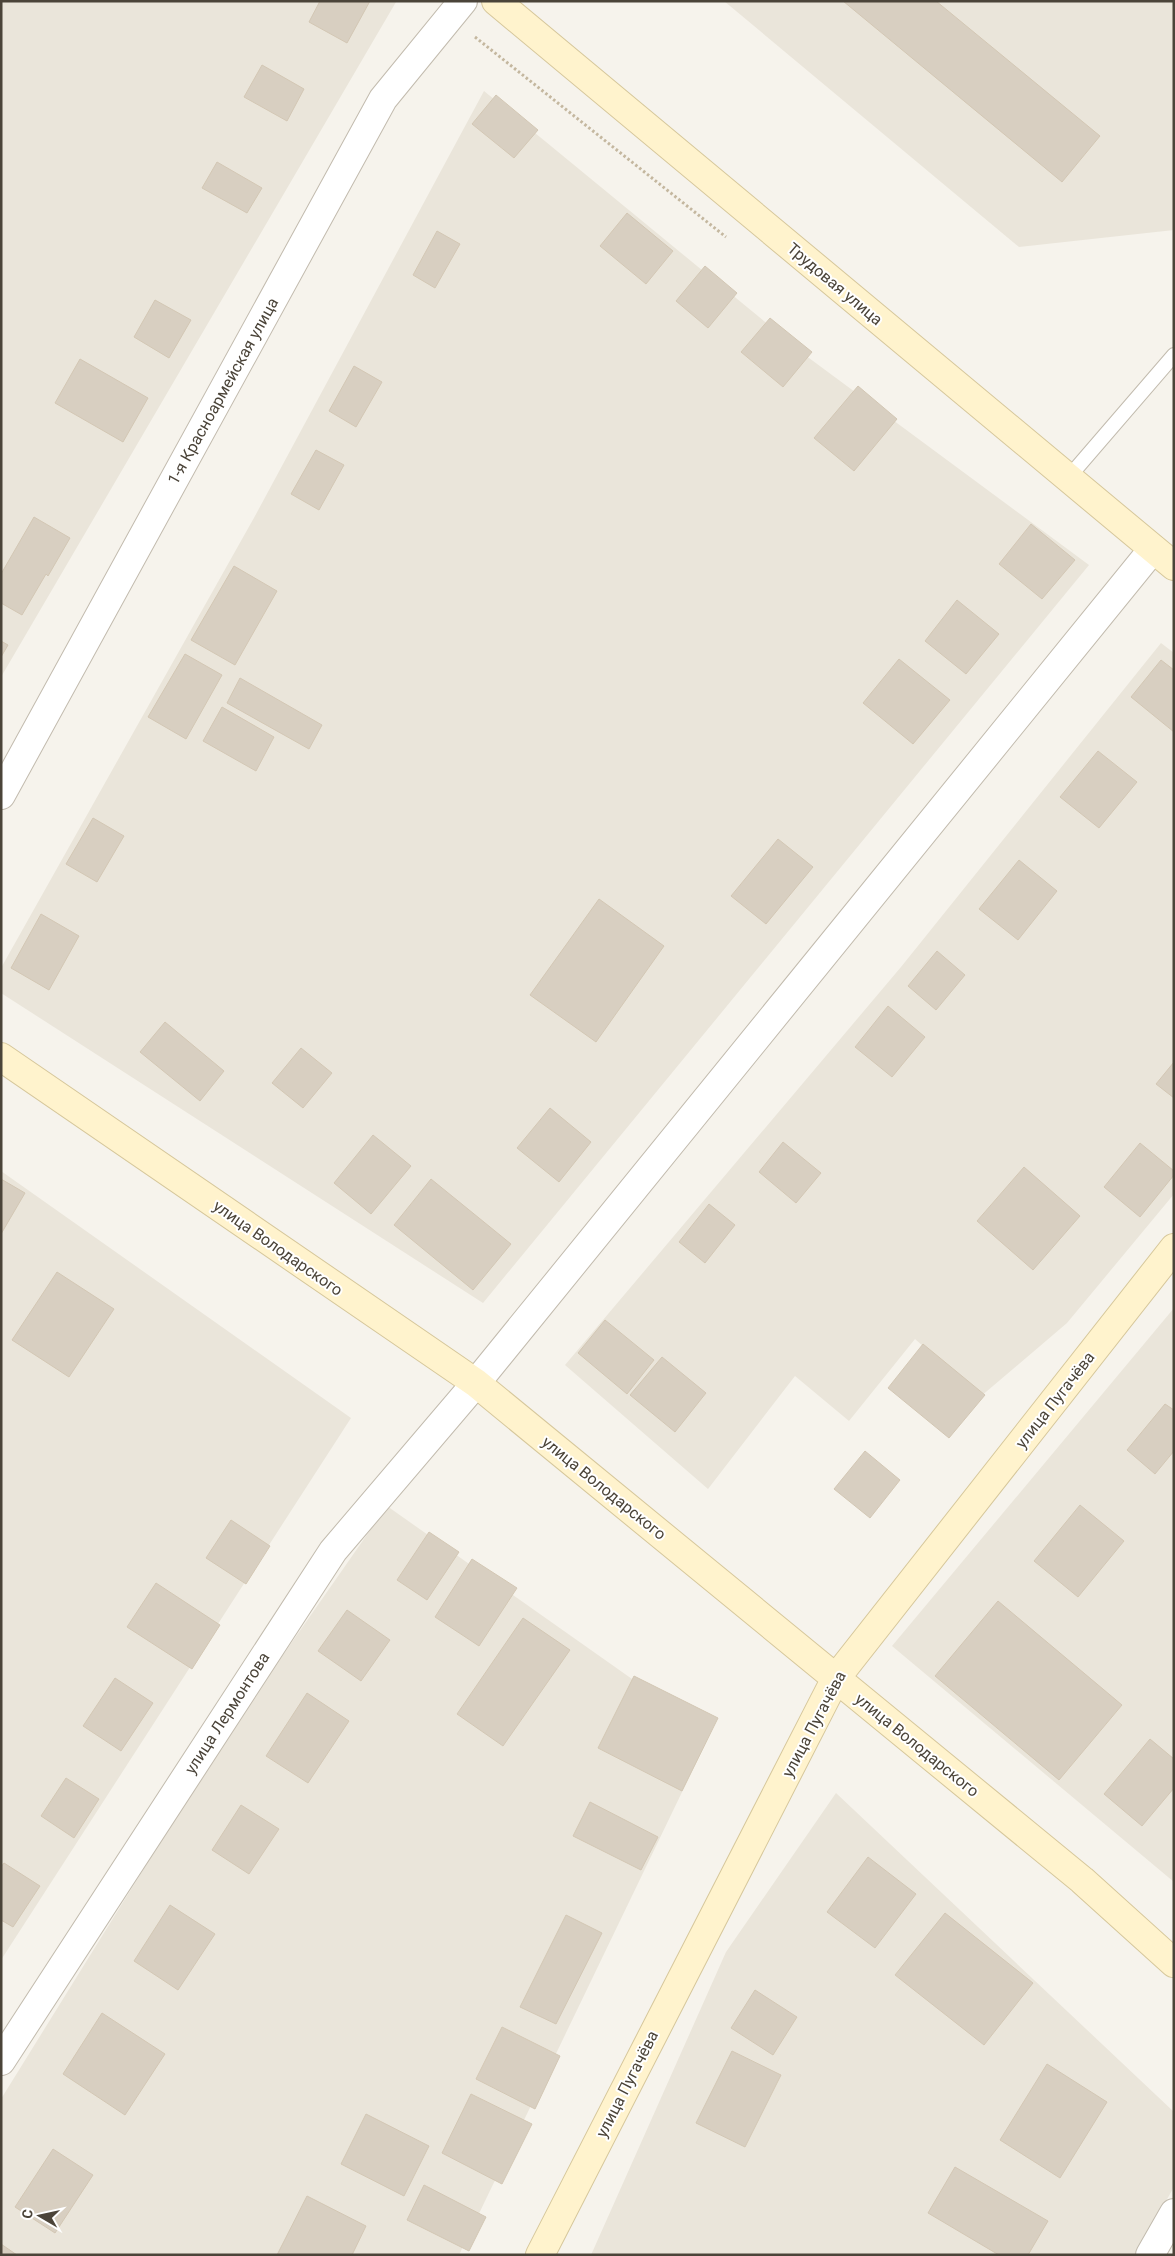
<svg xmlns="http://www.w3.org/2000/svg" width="1175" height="2256" viewBox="0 0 1175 2256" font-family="Roboto,sans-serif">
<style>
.residential{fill:#eae5da}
.building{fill:#d8cfc1;stroke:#d3c7b4}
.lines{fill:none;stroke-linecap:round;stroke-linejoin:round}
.lane-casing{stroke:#c2bbae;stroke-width:16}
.street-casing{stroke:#c2bbae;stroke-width:30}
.secondary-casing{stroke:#d6c79b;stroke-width:30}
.path{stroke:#c4b79f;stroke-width:3;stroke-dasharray:2.5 2.5;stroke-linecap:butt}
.lane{stroke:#fff;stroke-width:14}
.street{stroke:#fff;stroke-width:28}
.secondary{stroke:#fff3cd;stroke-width:28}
.labels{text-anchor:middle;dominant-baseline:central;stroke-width:4;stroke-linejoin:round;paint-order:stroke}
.street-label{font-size:16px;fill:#4b4439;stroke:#fff}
</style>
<rect width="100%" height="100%" fill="#f6f3ec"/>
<path class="residential" d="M1 1 396 2 1 677Z
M724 1H1174V230L1019 247Z
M484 91 809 358 1089 565 483 1303 1 993V968L255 516Z
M1161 643 1174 653V1194L1067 1323 980 1397 915 1339 849 1421 795 1376 708 1489 565 1365 901 967Z
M1 1171 351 1418 1 1960Z
M1174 1308V1882L892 1646Z
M387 1506 710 1734 459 2255H1V2099L223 1741Z
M836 1793 1174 2112V2187L1135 2255H591L726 1952Z"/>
<path class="building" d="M320 1H370L347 43 309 22Z
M843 1H936L1100 136 1062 182Z
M262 65 304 89 287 121 244 97Z
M496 95 538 130 514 158 472 124Z
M217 162 262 188 247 213 202 188Z
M627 213 673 251 646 284 600 246Z
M437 231 460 244 435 288 413 275Z
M705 266 737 293 708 328 676 301Z
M155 300 191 320 169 358 134 337Z
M770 318 812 352 783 387 741 352Z
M80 359 148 398 123 442 55 403Z
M354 366 382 382 356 427 329 411Z
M858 386 897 419 854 471 814 438Z
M316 450 344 465 319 510 291 494Z
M34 517 70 538 48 576 46 574 22 615 1 603V574Z
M1031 524 1075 560 1042 599 999 564Z
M234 566 277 591 235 665 191 640Z
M957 600 999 634 966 674 925 641Z
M1 641 8 645 1 657Z
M185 654 222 675 186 739 148 717Z
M899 659 950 700 913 744 863 703Z
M1161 660 1174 670V732L1131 697Z
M240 678 322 725 309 749 227 703Z
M222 707 274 737 256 771 203 741Z
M1098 751 1137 782 1099 828 1060 797Z
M93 818 124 836 97 882 66 864Z
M778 839 813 867 766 924 731 896Z
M1019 860 1057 891 1018 940 979 909Z
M599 899 664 946 596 1042 530 995Z
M41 914 79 936 49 990 11 968Z
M937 951 965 975 936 1010 908 986Z
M888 1006 925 1037 892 1077 855 1047Z
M165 1022 224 1071 200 1101 140 1052Z
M301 1048 332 1073 303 1108 272 1083Z
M1174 1062V1098L1156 1084Z
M550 1108 591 1142 559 1182 517 1148Z
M373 1135 411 1166 371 1214 334 1183Z
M783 1142 821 1173 796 1203 759 1172Z
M1140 1143 1174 1171V1175L1140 1217 1104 1187Z
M1024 1167 1080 1216 1033 1270 977 1221Z
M1 1179 25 1193 1 1234Z
M431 1179 511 1244 473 1290 394 1225Z
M709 1204 735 1225 705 1263 679 1242Z
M57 1272 114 1309 69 1377 12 1340Z
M605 1320 654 1360 627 1394 578 1353Z
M923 1344 985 1395 949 1438 888 1388Z
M662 1357 706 1393 675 1432 630 1395Z
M1165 1404 1174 1410V1451L1155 1474 1127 1450Z
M865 1451 900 1480 870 1518 834 1489Z
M1080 1505 1124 1541 1078 1597 1034 1561Z
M231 1520 270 1546 246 1584 206 1558Z
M429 1532 459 1552 427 1600 397 1580Z
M472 1559 517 1588 479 1646 435 1617Z
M156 1583 220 1625 192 1669 127 1627Z
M998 1601 1122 1705 1059 1780 935 1676Z
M347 1610 390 1640 361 1681 318 1651Z
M523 1618 570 1650 503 1746 457 1714Z
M634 1676 718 1718 682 1791 598 1748Z
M115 1678 153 1703 121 1751 83 1726Z
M307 1693 349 1721 308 1783 266 1756Z
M1150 1739 1174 1759V1788L1142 1826 1104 1794Z
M66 1778 99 1799 74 1838 41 1816Z
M590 1802 658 1837 641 1870 573 1836Z
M241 1805 279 1829 249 1874 212 1850Z
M868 1857 916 1894 875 1948 827 1912Z
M4 1863 40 1886 13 1927 1 1920V1867Z
M170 1905 215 1934 178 1990 134 1961Z
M945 1913 1033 1983 984 2045 895 1975Z
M566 1915 602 1933 556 2024 520 2007Z
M755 1990 797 2017 773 2055 731 2028Z
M102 2013 165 2054 125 2115 63 2074Z
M502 2027 560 2056 535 2109 476 2079Z
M732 2051 781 2075 745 2147 696 2123Z
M1047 2064 1107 2102 1060 2178 1000 2140Z
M471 2094 532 2124 502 2184 442 2153Z
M366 2114 429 2146 404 2196 341 2164Z
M53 2149 93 2175 55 2233 15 2207Z
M955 2167 1048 2221 1028 2255H999L928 2213Z
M424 2185 486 2217 469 2251 407 2220Z
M307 2196 366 2226 352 2255H277Z
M1 2244 17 2255H1Z"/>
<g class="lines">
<g class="lane-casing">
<path id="lane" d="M1068 478 1174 355"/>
</g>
<g class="street-casing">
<path id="street" d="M1 795 383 99 463 1
M1 2061 333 1551 476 1383 1153 549
M1150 2255 1174 2213"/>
</g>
<g class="secondary-casing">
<path id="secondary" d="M496 1 1174 566
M1 1057 476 1383 1082 1880 1174 1963
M540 2255 836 1678 1174 1248"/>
</g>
<path class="path" d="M475 37 726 237"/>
<use href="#lane" class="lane"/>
<use href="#street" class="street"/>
<use href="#secondary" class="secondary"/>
</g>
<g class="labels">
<g class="street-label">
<text transform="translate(835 284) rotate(40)">Трудовая улица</text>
<text transform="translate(223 391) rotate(-61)">1-я Красноармейская улица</text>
<text transform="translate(278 1248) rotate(35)">улица Володарского</text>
<text transform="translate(1055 1400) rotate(-52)">улица Пугачёва</text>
<text transform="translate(604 1488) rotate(39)">улица Володарского</text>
<text transform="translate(227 1713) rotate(-57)">улица Лермонтова</text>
<text transform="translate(814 1724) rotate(-62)">улица Пугачёва</text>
<text transform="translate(917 1745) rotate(39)">улица Володарского</text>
<text transform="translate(627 2084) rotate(-63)">улица Пугачёва</text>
</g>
</g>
<rect width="1175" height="2256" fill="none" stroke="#4b4439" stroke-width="5"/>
<g transform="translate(40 2216) rotate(279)" stroke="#ffffff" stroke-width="4" paint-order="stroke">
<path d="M0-4L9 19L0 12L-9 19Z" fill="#4b4439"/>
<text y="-8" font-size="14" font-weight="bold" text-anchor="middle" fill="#4b4439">С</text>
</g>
</svg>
